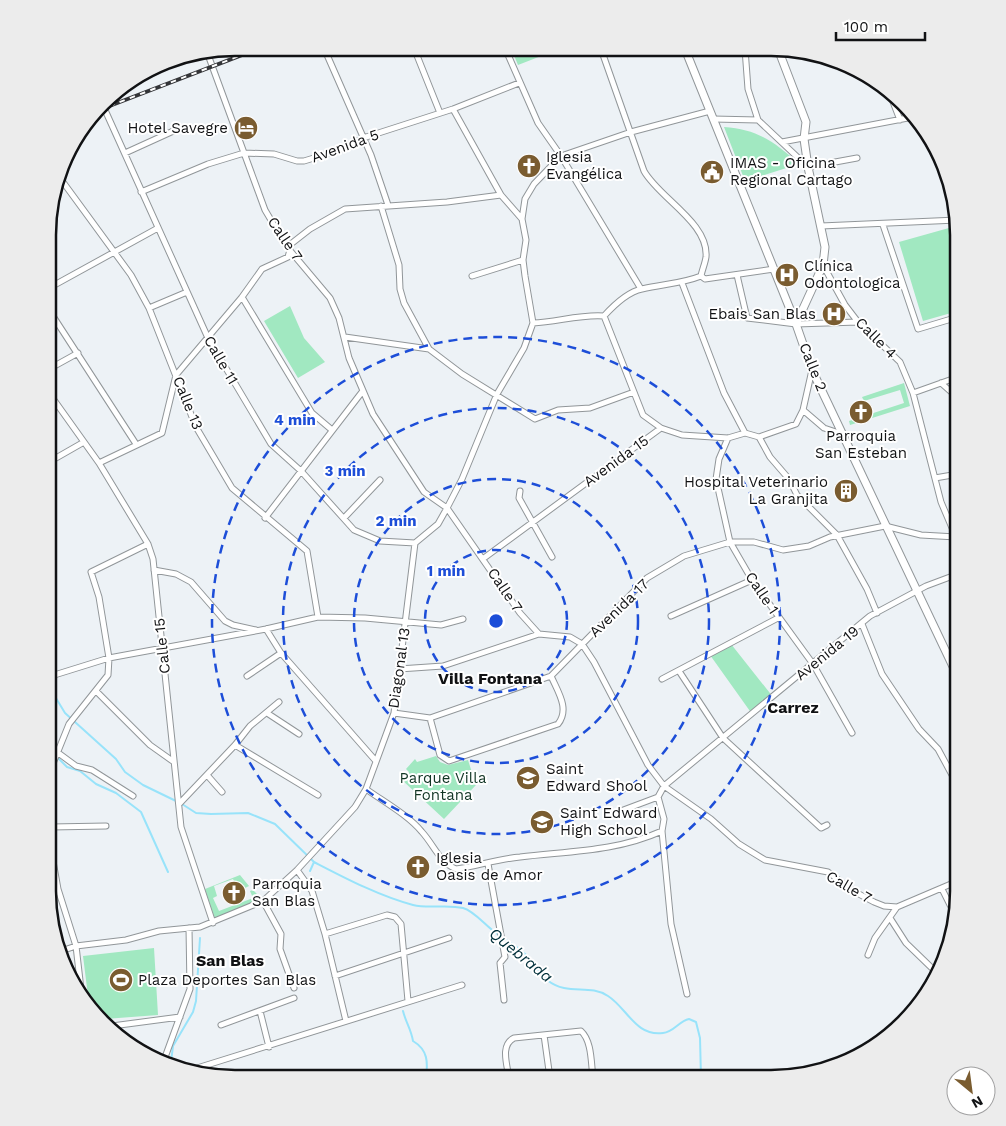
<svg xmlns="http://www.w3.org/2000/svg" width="1006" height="1126" viewBox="0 0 1006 1126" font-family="'Work Sans',sans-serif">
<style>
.green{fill:#a1e8c1}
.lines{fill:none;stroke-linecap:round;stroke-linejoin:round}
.stream{stroke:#98e3fa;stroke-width:2}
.street-casing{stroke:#919699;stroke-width:7}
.secondary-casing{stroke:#919699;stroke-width:9}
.street{stroke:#fff;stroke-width:5}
.secondary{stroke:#fff;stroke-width:7}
.rail-casing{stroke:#343538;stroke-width:4}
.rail{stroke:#fff;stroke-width:2;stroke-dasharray:5.5;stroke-linecap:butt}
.ring{fill:none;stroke:#1d4ed8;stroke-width:2.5;stroke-dasharray:9 6}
.labels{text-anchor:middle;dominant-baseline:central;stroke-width:4;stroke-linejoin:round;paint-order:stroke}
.poi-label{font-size:15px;fill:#111214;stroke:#fff;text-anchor:start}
.street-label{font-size:15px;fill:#111214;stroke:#fff}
.park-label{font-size:15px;fill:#103423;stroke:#fff}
.neighbourhood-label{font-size:16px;font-weight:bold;fill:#111214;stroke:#fff}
.water-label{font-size:16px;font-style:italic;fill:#002f3a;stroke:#fff}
.rim{fill:none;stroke:#111214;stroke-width:2.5}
.centre{fill:#1d4ed8;stroke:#fff;stroke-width:2.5}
.ring-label{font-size:15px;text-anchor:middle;font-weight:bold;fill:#1d4ed8;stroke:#fff;stroke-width:4;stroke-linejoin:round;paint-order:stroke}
</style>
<rect width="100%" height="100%" fill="#edf2f6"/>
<path class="green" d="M511 48H553L554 51 518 65Z
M724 127C757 129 775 142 799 164L745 181Z
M956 226 958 234V311L923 321 899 242Z
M290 306 304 338 325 362 298 378 264 321Z
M904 383 910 406 850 425 849 421 904 403 900 390 864 401 862 397Z
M731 644 773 697 752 714 710 655Z
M436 756 440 762 448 765 468 760 476 785 444 819 402 780 409 772 406 769 415 759 417 762Z
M240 875 249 886 245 888 244 885 237 887 233 879 214 886 217 896 213 898 219 911 253 898 250 891 253 890 261 898 215 919 205 889Z
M154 948 158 1015 105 1019 89 1004 83 956Z"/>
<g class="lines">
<path class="stream" d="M48 685 65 713 116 759 125 772 143 785 178 802
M48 734 53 753 67 767 80 771 96 784 116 793 141 812 168 872
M182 804 196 813 211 814 248 813 275 824 314 862 310 871
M314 862C345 878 379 896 413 905 429 909 447 904 463 908 475 911 487 928 499 935
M503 938C513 944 523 951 530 959 536 966 541 975 547 980 569 997 588 983 608 996 627 1008 636 1037 663 1033 674 1032 679 1021 689 1019L696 1022 700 1038 701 1078
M403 1011C406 1023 411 1029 413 1041 428 1050 428 1062 426 1078
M171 1062 173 1046 193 1012 196 1001 200 938"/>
<g class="street-casing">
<path id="street" d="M324 48 371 155 388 205
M414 48 440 113
M505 48 538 123 561 156 641 289
M601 49 644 171C659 198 709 223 706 257 705 264 702 270 701 276
M745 49 748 89 758 120 808 167 857 158
M207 52 265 210 287 247 330 298 339 318 349 358 373 414 424 492 447 508 520 613 539 634 570 637 582 644 594 662 648 765 664 786 711 819 739 844 765 860 828 872 855 892 874 902 884 906 897 907
M890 94 900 120
M100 107 105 110 208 338 271 444 301 471 354 530 380 541 415 543
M713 119 758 120
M782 142 913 117
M125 153 180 128
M60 178 131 275 149 308 196 427 232 488 307 551 318 617
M141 192 208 164 244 153 274 154 297 161H304L337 151 363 138 453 109 519 83
M381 206 399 265 400 289 404 303 429 349 462 374 535 419 558 410 590 408 634 392
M522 219 525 199 534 184 561 156 631 132 710 111
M883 225 918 329 958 317
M821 226 957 220
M287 247 310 229 345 209 447 202 501 195
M823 265 845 305 858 322 900 362 913 393 941 502 958 542
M737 275 747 318 796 324 858 322
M472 276 523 260
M682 283 724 393 745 433
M49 288 158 228
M242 297 312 413 332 430
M149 308 187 292
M49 310 136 444
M604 316 643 415 661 428
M533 323C557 322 581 314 604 316 614 305 627 292 642 289 662 284 681 284 701 276L705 279 774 269
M345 337 429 349
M49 369 78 353
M941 383 958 398
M49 393 99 463 148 544 153 559 181 827 213 923
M913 393 958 377
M803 410 824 428 842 434
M759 437 770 457 789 479 797 495 837 535 867 589 877 613
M728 438 719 459 716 479 730 542 752 580 813 664 852 733
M49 462 84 442
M99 463 162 433 176 375 242 297 262 269 288 257 290 250
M935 478 958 474
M520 491 519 498 552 557
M265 518 362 392
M344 518 380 480
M415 543 438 524 447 508 462 479 497 394 524 348 533 323 525 276 523 260 526 240 522 219 501 195 453 109
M484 558 661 428 682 435 728 438 745 433 759 437 796 424 803 410 812 370
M154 570 176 574 191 582 225 621 233 625 256 630
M671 616 752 580
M862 624 882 674 919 729 938 749 958 786
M266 629 281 653 375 760
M399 669 443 666 539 634
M679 671 723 738 821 828 827 825
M247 676 281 653
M48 677 109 658 266 629 318 617 365 618 441 625 463 619
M662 679 778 618
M96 691 150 745 174 762
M267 713 299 734
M394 713 430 718 551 676 647 578 684 556 730 542H754L783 550 809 546 830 537 885 526 921 535 956 537
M430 718 440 755 449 761 558 724C570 709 558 692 551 676
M235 745 318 795
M57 752 76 766 92 770 133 796
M207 775 222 792
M366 789C384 802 408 815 422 832 434 845 439 862 456 869 477 866 498 859 520 857 569 851 615 852 662 831
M658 797 664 819 662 831 671 924 687 994
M180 803 235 745 250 726 279 702
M610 815 658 797 664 786 870 616 926 586 958 574
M51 827 106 826
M488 864 505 957 500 963 504 1000
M297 870 312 891 325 934 346 1021
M942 889 955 915
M263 901 281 934 280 949 294 988
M890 918 906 943 937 973
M325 934 387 915 395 917 401 924 408 1001
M58 952 76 946 126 940 159 931 200 927 263 901 297 870 355 807 366 789 394 713 415 543
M868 955 875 938 897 907 958 881
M335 976 449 938
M82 998 76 946 58 889 51 850 49 797 52 766 69 724 108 675 109 658 99 597 91 572 148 544
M260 1011 269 1047
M221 1025 294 998
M112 1026 180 1017
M544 1035 550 1078
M164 1060 190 989 189 928
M194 1069 462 985
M509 1078C507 1064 500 1045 514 1038L581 1031C592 1041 591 1063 593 1078"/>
</g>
<g class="secondary-casing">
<path id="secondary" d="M685 49 796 324 812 370 958 677
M778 49 806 122 804 139 808 167 825 247 823 265 796 324"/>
</g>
<use href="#street" class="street"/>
<use href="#secondary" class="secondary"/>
<g class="rail-casing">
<path id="rail" d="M99 110 260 48"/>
</g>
<use href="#rail" class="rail"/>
</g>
<g class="ring">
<circle cx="496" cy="621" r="71"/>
<circle cx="496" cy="621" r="142"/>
<circle cx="496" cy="621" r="213"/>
<circle cx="496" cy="621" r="284"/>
</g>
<defs>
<g id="hotel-disc" transform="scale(1.25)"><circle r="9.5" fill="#7a5c30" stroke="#fff"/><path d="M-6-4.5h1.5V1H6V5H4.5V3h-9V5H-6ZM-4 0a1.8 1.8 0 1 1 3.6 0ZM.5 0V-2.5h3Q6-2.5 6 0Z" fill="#fff"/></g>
<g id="church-disc" transform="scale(1.25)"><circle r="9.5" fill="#7a5c30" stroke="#fff"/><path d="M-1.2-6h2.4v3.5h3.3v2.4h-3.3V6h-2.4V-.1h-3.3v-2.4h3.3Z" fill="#fff"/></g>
<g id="civic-disc" transform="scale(1.25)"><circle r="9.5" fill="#7a5c30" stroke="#fff"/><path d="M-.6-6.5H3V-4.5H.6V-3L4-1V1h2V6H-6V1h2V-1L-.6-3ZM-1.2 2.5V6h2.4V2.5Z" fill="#fff"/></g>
<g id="hospital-disc" transform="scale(1.25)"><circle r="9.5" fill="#7a5c30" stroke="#fff"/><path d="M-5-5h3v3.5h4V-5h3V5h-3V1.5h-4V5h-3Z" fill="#fff"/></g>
<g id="building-disc" transform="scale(1.25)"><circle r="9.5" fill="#7a5c30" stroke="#fff"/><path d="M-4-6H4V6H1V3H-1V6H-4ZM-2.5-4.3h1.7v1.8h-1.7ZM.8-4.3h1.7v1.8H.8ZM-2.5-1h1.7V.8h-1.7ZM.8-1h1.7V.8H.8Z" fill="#fff"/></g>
<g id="school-disc" transform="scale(1.25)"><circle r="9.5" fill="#7a5c30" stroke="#fff"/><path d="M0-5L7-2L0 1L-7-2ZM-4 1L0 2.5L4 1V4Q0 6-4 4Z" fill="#fff"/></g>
<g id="stadium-disc" transform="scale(1.25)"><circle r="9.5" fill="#7a5c30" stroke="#fff"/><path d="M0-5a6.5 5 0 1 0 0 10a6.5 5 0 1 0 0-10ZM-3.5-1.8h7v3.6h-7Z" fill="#fff"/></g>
</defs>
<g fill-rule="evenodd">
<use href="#hotel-disc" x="246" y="128"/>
<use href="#church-disc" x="529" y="166"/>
<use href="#civic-disc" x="712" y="172"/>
<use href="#hospital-disc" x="787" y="275"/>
<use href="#hospital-disc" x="834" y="314"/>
<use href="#church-disc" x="861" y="412"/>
<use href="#building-disc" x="846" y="491"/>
<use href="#school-disc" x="528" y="778"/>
<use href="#school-disc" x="542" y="822"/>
<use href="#church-disc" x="418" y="867"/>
<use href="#church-disc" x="234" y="893"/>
<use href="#stadium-disc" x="121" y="980"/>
</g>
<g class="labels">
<g class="poi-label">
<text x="228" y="128" text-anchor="end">Hotel Savegre</text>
<text x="546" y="157">Iglesia<tspan x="546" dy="17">Evangélica</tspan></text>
<text x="730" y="163">IMAS - Oficina<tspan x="730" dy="17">Regional Cartago</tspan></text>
<text x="804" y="266">Clínica<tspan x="804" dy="17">Odontologica</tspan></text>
<text x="816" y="314" text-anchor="end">Ebais San Blas</text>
<text x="861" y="436" text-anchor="middle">Parroquia<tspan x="861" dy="17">San Esteban</tspan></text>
<text x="828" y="482" text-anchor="end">Hospital Veterinario<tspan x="828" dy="17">La Granjita</tspan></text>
<text x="546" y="769">Saint<tspan x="546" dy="17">Edward Shool</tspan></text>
<text x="560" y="813">Saint Edward<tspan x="560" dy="17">High School</tspan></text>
<text x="436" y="858">Iglesia<tspan x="436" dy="17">Oasis de Amor</tspan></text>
<text x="252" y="884">Parroquia<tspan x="252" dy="17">San Blas</tspan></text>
<text x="138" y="980">Plaza Deportes San Blas</text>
</g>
<g class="street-label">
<text transform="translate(345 146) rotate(-20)">Avenida 5</text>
<text transform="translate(285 239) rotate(56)">Calle 7</text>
<text transform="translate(876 338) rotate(45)">Calle 4</text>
<text transform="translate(221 360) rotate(60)">Calle 11</text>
<text transform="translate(813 367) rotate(68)">Calle 2</text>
<text transform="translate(188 403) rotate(68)">Calle 13</text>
<text transform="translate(616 461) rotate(-36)">Avenida 15</text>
<text transform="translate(505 590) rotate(56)">Calle 7</text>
<text transform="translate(762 593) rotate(56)">Calle 1</text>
<text transform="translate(619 608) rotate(-44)">Avenida 17</text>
<text transform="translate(162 646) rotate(-96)">Calle 15</text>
<text transform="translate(827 653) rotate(-39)">Avenida 19</text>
<text transform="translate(399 668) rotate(-82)">Diagonal 13</text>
<text transform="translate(849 887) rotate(30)">Calle 7</text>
</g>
<g class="park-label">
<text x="443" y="778">Parque Villa<tspan x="443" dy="17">Fontana</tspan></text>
</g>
<g class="neighbourhood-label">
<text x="490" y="678">Villa Fontana</text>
<text x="793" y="707">Carrez</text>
<text x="230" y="960">San Blas</text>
</g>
<g class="water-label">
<text transform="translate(521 955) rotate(39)">Quebrada</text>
</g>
</g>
<path d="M0 0H1006V1126H0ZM235 56H771A179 179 0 0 1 950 235V891A179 179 0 0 1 771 1070H235A179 179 0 0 1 56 891V235A179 179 0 0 1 235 56Z" fill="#ececec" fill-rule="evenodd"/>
<path class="rim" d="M235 56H771A179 179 0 0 1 950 235V891A179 179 0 0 1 771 1070H235A179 179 0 0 1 56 891V235A179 179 0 0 1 235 56Z"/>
<circle cx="496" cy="621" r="8" class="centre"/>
<g class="ring-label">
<text x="295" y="425">4 min</text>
<text x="345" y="476">3 min</text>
<text x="396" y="526">2 min</text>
<text x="446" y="576">1 min</text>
</g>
<g transform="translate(971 1091) rotate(151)"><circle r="24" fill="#ffffff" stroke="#a0a0a1"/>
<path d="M0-4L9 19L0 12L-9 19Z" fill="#7a5c30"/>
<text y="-8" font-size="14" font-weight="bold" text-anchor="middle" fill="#111214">N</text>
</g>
<path d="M836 32v8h89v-8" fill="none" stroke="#111214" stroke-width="2.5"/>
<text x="844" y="32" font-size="15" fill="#111214" stroke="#ffffff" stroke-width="4" paint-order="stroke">100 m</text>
</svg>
